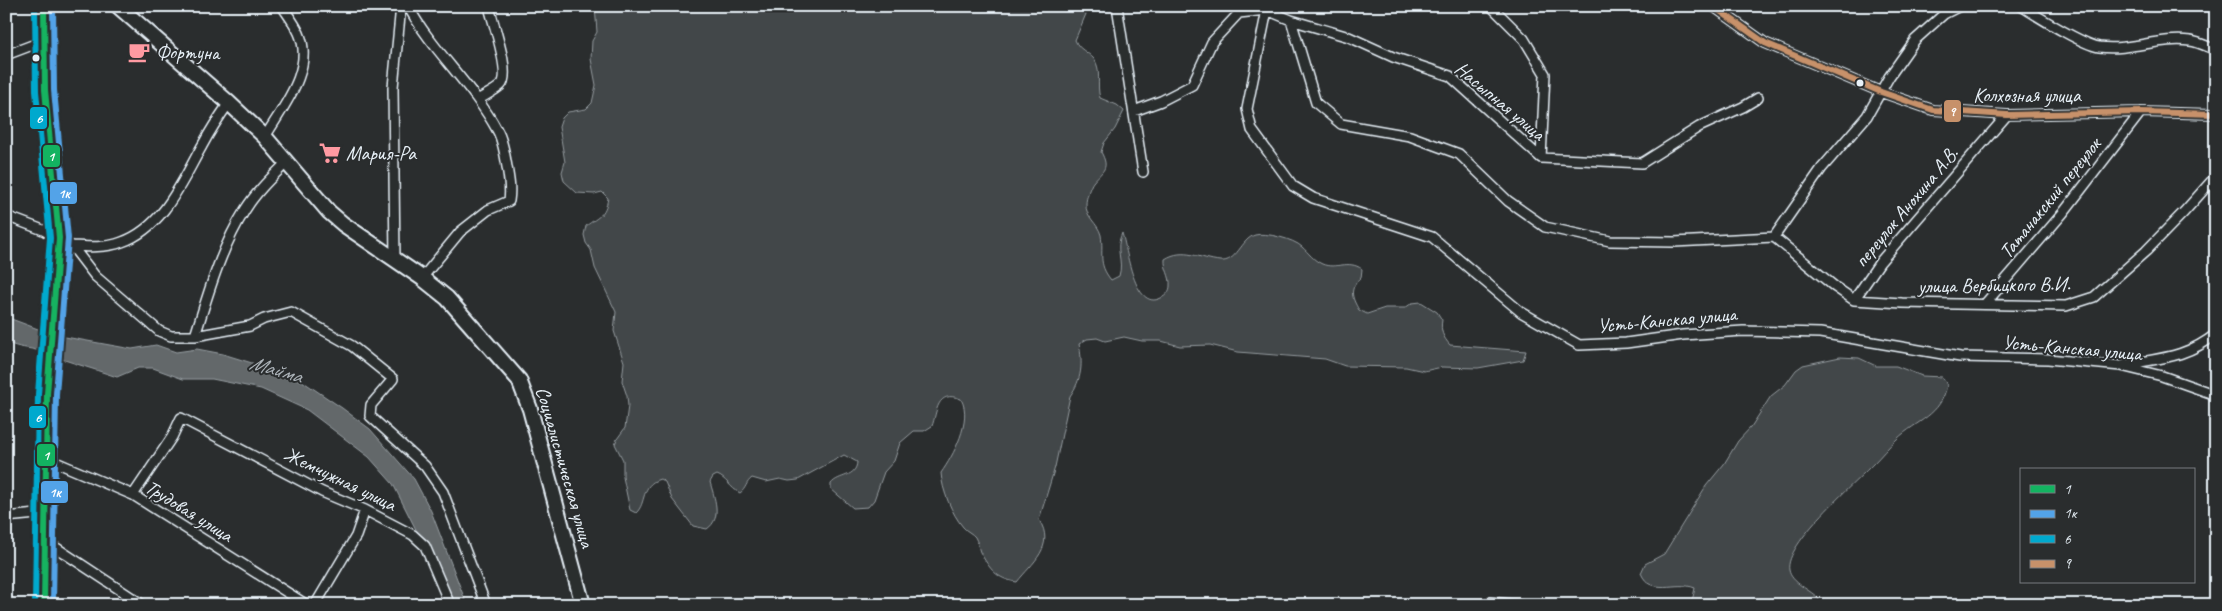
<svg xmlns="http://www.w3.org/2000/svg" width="2222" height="611" viewBox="0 0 2222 611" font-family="Caveat,sans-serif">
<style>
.green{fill:#424648;stroke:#959ca0}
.water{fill:#63686b;stroke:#989fa3}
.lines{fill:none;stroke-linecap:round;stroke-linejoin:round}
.street-casing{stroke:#e8f1f8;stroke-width:12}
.secondary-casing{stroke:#e8f1f8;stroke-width:16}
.primary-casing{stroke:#e8f1f8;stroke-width:18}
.street{stroke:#2a2d2e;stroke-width:9}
.secondary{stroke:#2a2d2e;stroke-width:12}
.primary{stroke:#2a2d2e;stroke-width:14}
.bus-1-casing{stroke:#2a2d2e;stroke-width:10}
.bus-2-casing{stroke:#2a2d2e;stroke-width:10}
.bus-3-casing{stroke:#2a2d2e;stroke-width:10}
.bus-4-casing{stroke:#2a2d2e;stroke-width:10}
.bus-1{stroke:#13b361;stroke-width:6}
.bus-2{stroke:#53a3e8;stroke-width:6}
.bus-3{stroke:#00a9ce;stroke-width:6}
.bus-4{stroke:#c7916a;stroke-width:6}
.bus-dot{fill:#e8f1f8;stroke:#2a2d2e;stroke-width:2}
.labels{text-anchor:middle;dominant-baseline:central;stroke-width:4;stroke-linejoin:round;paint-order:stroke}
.poi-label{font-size:20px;fill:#e8f1f8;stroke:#2a2d2e;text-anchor:start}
.street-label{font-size:20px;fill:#e8f1f8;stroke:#2a2d2e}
.water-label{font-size:21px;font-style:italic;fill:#acb3b9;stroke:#2a2d2e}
.line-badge{stroke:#2a2d2e;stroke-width:2}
.badge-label{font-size:14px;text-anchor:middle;font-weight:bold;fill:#fff}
</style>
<rect width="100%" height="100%" fill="#2a2d2e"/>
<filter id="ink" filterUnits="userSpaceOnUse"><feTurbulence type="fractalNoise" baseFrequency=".02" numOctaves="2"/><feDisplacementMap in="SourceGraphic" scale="10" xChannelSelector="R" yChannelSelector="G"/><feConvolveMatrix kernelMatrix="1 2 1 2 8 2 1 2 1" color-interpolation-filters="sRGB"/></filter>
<g filter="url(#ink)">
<path class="green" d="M595 6H1086V14L1075 40C1079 50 1087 51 1094 59 1102 70 1096 85 1100 98L1117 105 1124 111 1115 129 1104 143 1101 152C1110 169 1103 170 1093 182 1090 186 1086 198 1086 204 1085 217 1098 223 1101 235 1104 254 1097 263 1111 280L1119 276C1124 260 1114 250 1122 233 1127 248 1134 312 1161 298 1166 296 1170 291 1170 286 1171 276 1164 269 1165 259 1184 247 1200 259 1220 261 1237 263 1241 239 1255 235 1265 232 1294 239 1302 247 1309 253 1313 260 1322 264 1336 270 1348 259 1362 269L1361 278C1349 288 1351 297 1359 310L1367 314 1385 308H1405L1412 303 1421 302 1437 312 1442 320C1440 331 1443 337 1450 345L1526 351 1523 360 1478 368 1442 367 1424 371 1406 367 1345 366 1325 359 1238 352 1210 345 1180 346 1161 341H1142L1124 337 1105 341 1097 338 1087 339 1079 344C1083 364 1082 379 1070 396L1055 467 1039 520C1056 546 1032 563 1017 582 996 579 990 569 980 552 978 547 978 542 975 537 972 533 966 531 963 527 952 514 942 490 941 473 953 456 973 420 961 399 936 389 937 413 932 426L924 431H914L900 443 894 461 884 472 874 500 868 507 853 508 831 489V484C839 474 856 478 857 462L844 455 798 480 789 481 780 479 766 482 752 478C746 482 746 489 740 493 730 488 726 478 717 475L713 477 710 482C714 497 723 518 707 529L693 526 672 499 665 482 660 479C640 485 647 503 636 513L630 510 623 477V460L615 444 617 439 625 428 628 406 627 396 622 381 624 362 614 331 616 312 595 268 591 250 586 243 584 235 586 226C599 216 605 216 608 198L602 192 594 194 577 193 564 181 562 172 565 162 559 127 562 118 568 112 586 109 592 103 596 85 591 59 592 41 597 32Z
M1840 357 1859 358 1876 366H1896L1922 376 1942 377 1947 385C1941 416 1917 420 1897 439 1888 447 1881 456 1873 464 1855 483 1784 544 1789 570 1791 583 1811 590 1819 599L1818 605H1687L1693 597 1695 588C1676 580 1651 597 1641 573L1645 564 1664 554 1706 486 1724 464 1738 441 1751 427 1771 396 1785 385 1796 370 1803 365Z"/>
<path class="water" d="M6 317 54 335 132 349 156 345 176 352 197 349 223 354 268 368 302 381 342 408 370 429 414 479 431 511 467 605H454L393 484 369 457 307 410 261 389 212 379H183L153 368H138L117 377C91 368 65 361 39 351 28 347 20 349 6 342Z"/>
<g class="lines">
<g class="street-casing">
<path id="street" d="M408 6C432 51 473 85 497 130 503 140 505 155 507 167 509 179 511 189 509 201L488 210 460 232 422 278
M1117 6 1143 172
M1491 6 1524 39 1545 74 1541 158 1642 163 1699 127 1743 107 1758 98
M1713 6 1765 43 1881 92 1933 110 2007 115 2141 112 2216 114
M2021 6C2039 17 2081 44 2099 47 2131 51 2160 37 2190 41 2199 42 2208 47 2216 50
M1267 10 1247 109 1252 130 1293 186 1313 198 1432 237 1521 312 1579 345 1626 343 1683 335 1743 331 1820 333 1960 357 2048 359 2121 366 2162 376 2216 395
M1291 20 1316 103 1341 124 1410 136 1459 154 1508 201 1545 227 1610 241 1674 242 1774 237 1822 168 1867 116 1889 77 1915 40 1944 14 1960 6
M6 55 43 41
M478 100C485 95 495 91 501 85 512 74 492 21 489 6
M1134 111 1161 101 1192 85 1212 42 1239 13 1267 10 1291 20 1349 37 1393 57 1450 76 1541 158
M265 137C282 108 315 69 299 33 295 24 288 15 282 6
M6 216 43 230 72 246 95 276 159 331 171 336H195L250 326 264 319 291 312 352 346 393 379 371 405 370 416 425 466 443 492 486 605
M1774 237 1835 287 1854 300 1902 303 2066 306 2094 297 2146 251 2184 212 2216 176
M72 246C89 247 106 248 122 242 164 227 182 181 202 146 210 131 219 117 229 103
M395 261 393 87 401 6
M1854 300 1880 262 2007 115
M1985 304 2063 213 2141 112
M195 336C208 294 221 248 245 210 256 192 271 178 286 163
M2124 365C2160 358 2186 358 2216 334
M46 458 133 495 307 605
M133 495 172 437 181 418 322 492 365 510 413 535 425 546 450 605
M6 517 47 513
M46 541 143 605
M315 605 356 536 365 510
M1482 605 1490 602 1520 605"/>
</g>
<g class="secondary-casing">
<path id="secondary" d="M44 605 47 394 59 238 45 90 44 6"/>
</g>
<g class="primary-casing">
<path id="primary" d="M118 6 229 103 265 137 329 212 343 224 422 278 447 298 519 380 530 409 583 605"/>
</g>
<use href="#street" class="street"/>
<use href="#secondary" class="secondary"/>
<use href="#primary" class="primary"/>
<g class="bus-1-casing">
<path id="bus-1" d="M44 6 45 90 59 238 47 394 44 605"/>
</g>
<g class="bus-2-casing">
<path id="bus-2" d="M53 6 54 90 68 238 56 394 53 605"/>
</g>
<g class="bus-3-casing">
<path id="bus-3" d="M35 6 36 91 50 238 38 394 35 605"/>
</g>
<g class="bus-4-casing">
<path id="bus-4" d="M1713 6 1765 43 1881 92 1933 110 2007 115 2141 112 2216 114"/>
</g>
<use href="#bus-1" class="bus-1"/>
<use href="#bus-2" class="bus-2"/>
<use href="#bus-3" class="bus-3"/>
<use href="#bus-4" class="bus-4"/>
</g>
</g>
<defs>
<g id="cafe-bare" transform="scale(1.725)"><path d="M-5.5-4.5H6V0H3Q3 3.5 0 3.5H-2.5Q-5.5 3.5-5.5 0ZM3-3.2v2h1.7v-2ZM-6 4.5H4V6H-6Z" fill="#ff9aa2" stroke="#2a2d2e" stroke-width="2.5" paint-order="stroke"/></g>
<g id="supermarket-bare" transform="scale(1.725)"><path d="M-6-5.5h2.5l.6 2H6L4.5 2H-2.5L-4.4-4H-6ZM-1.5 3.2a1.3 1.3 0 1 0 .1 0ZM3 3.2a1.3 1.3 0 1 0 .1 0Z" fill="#ff9aa2" stroke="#2a2d2e" stroke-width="2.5" paint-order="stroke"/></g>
</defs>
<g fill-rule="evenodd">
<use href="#cafe-bare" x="139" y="52"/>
<use href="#supermarket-bare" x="330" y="153"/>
</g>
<g class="bus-dot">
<circle cx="36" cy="58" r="4.5"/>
<circle cx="1860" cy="83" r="4.5"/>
</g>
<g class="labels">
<g class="poi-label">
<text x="156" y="52">Фортуна</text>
<text x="346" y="153">Мария-Ра</text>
</g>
<g class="street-label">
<text x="2027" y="95">Колхозная улица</text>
<text transform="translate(1500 101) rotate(40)">Насыпная улица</text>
<text transform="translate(2050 198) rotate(-51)">Татанакский переулок</text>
<text transform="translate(1906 207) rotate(-50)">переулок Анохина А.В.</text>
<text transform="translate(1994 285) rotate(-1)">улица Вербицкого В.И.</text>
<text transform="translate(1667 320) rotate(-5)">Усть-Канская улица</text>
<text transform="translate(2072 348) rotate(5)">Усть-Канская улица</text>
<text transform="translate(565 467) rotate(74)">Социалистическая улица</text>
<text transform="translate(340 479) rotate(26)">Жемчужная улица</text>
<text transform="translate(189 511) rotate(32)">Трудовая улица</text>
</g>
<g class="water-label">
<text transform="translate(276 369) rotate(16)">Майма</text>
</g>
</g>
<g class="line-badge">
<rect x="1943" y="99" width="19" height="24" rx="5" fill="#c7916a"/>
<rect x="29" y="106" width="19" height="24" rx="5" fill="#00a9ce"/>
<rect x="42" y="144" width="19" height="24" rx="5" fill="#13b361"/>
<rect x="49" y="181" width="29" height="24" rx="5" fill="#53a3e8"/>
<rect x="28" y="405" width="19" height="24" rx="5" fill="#00a9ce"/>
<rect x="36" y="443" width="20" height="24" rx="5" fill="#13b361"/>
<rect x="40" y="480" width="29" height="24" rx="5" fill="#53a3e8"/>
</g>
<g class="badge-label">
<text x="1952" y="116">9</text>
<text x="39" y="123">6</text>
<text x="51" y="161">1</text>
<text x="64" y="198">1к</text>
<text x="38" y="422">6</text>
<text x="46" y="460">1</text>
<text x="55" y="497">1к</text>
</g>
<rect width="2222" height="611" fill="none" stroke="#2a2d2e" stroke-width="25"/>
<rect x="12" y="12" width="2197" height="586" fill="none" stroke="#e8f1f8" stroke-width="2" filter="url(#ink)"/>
<rect x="2020" y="468" width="175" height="115" fill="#2a2d2e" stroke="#767b7f"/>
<rect x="2030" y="485" width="25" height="8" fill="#13b361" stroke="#767b7f"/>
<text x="2064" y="494" font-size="15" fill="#e8f1f8">1</text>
<rect x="2030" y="510" width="25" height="8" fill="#53a3e8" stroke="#767b7f"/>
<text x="2064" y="518" font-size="15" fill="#e8f1f8">1к</text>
<rect x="2030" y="535" width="25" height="8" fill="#00a9ce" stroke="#767b7f"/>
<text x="2064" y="544" font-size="15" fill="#e8f1f8">6</text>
<rect x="2030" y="560" width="25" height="8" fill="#c7916a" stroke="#767b7f"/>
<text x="2064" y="568" font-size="15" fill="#e8f1f8">9</text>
</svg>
